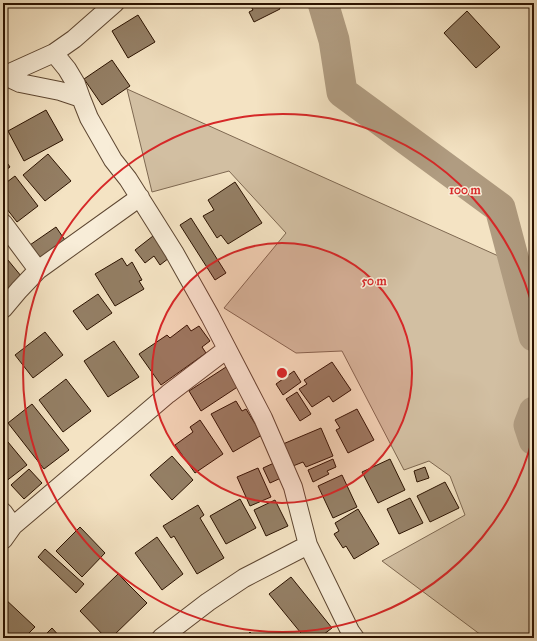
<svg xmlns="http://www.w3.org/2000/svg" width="537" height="641" viewBox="0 0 537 641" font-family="'IM FELL Great Primer',serif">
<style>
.green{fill:#d2bfa2;stroke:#7e6851}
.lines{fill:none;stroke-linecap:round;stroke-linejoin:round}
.river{stroke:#b09c81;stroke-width:31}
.building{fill:#947f65;stroke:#2b1200}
.street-casing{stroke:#5d4631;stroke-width:20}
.street{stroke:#f8edd8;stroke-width:18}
.ring{fill:none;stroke:#d62828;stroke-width:2}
.centre{fill:#d62828;stroke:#f8edd8;stroke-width:2}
.ring-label{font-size:12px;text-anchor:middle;font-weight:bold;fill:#d62828;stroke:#f8edd8;stroke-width:3;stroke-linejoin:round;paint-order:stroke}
</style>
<rect width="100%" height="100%" fill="#f4e3c3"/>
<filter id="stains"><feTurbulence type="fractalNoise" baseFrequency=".005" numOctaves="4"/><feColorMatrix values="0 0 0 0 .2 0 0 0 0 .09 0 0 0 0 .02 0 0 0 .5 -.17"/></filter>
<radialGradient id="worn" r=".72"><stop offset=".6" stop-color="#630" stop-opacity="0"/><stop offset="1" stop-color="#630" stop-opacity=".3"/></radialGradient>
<path class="green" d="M127 89 534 272V638H485L382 561 465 515 450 476 429 461 404 470 342 351 296 353 224 308 286 233 229 171 152 192Z"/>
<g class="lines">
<path class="river" d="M323 3 334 40 342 92 500 208 534 336
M534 412 529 425 534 440"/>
</g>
<path class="building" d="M249 3H277L280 9 254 22 249 12 253 10Z
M467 11 500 47 476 68 444 33Z
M138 15 155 42 128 58 112 31Z
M112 60 130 86 102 105 84 79Z
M46 110 63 140 24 161 8 131Z
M48 154 71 181 45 201 23 175Z
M3 157 10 167 3 172Z
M15 176 38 206 17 222 3 204V185Z
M235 182 262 223 228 244 221 235 217 238 203 216 214 210 208 200Z
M191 218 226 273 215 280 180 225Z
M56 227 69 246 41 266 27 247Z
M153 236 169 258 160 265 154 256 145 263 135 250Z
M3 254 26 282 3 300Z
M122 258 127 266 132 262 142 280 139 281 144 289 115 306 95 274Z
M98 294 112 313 87 330 73 311Z
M187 325 191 331 199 326 210 341 202 347 206 353 161 385 139 354 167 335 170 338Z
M45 332 63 355 33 378 15 355Z
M114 341 139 377 108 397 84 361Z
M332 362 351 390 333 402 329 396 312 407 299 389 307 384 304 380Z
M226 367 239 386 201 411 189 391Z
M294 371 301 382 283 395 276 384Z
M66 379 91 411 63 432 39 400Z
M297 392 311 414 300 421 286 399Z
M236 401 242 411 246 409 262 435 233 452 211 414Z
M32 404 69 450 44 469 8 423Z
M357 409 374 440 348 453 336 430 340 428 335 420Z
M200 420 223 454 195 473 175 445 193 432 190 427Z
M321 428 333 456 306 467 303 462 293 466 283 444Z
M3 436 27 465 5 482 3 480Z
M172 456 193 480 172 500 150 475Z
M333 459 336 467 327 471 329 474 313 482 308 470Z
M390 459 405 490 378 503 362 472Z
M274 463 281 478 270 483 263 468Z
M425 467 429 478 417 482 414 471Z
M258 468 271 497 250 506 237 477Z
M29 469 42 483 24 499 11 485Z
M342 475 357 507 333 518 318 486Z
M445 482 459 508 430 522 417 496Z
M410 498 423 523 399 534 387 509Z
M240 499 256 528 226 544 210 516Z
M275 500 288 526 266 536 254 510Z
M198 505 204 515 200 518 224 558 197 574 174 536 171 538 163 526Z
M358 509 379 544 354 559 346 546 343 548 334 534 339 531 335 523Z
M80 527 105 553 82 577 56 551Z
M157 537 183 574 162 590 135 553Z
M45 549 84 584 76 593 38 557Z
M118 574 147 603 111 638H106L80 611Z
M291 577 332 628 319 638H305L269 594Z
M3 597 35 627 24 638H3Z
M52 628 61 638H42Z
M250 632 255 638H244Z"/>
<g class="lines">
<g class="street-casing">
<path id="street" d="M54 53 67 69 76 84 81 98
M3 75 20 83 60 91 81 98 89 118 113 160 128 179 174 252 210 316 263 418 293 487 308 545 350 631 355 638
M3 76 54 53 74 39 115 3
M3 223 38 270
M3 309 19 290 38 270 140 197
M3 512 13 526
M3 540 13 526 168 394 227 349
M161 638 208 602 244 578 308 545"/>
</g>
<use href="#street" class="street"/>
</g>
<circle cx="282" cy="373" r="130" fill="#d62828" fill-opacity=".12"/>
<g class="ring">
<circle cx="282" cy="373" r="130"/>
<path d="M534 433A259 259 0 1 1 534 313"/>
</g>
<circle cx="282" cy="373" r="6" class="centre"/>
<g class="ring-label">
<text x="465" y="194">100 m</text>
<text x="374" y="285">50 m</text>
</g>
<rect width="537" height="641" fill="none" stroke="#f4e3c3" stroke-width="16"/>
<rect x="4" y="4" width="529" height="633" fill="none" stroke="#2b1200" stroke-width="2"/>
<rect x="8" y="8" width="521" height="625" fill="none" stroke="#2b1200"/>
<rect width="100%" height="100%" filter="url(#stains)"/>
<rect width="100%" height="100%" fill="url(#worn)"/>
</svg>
